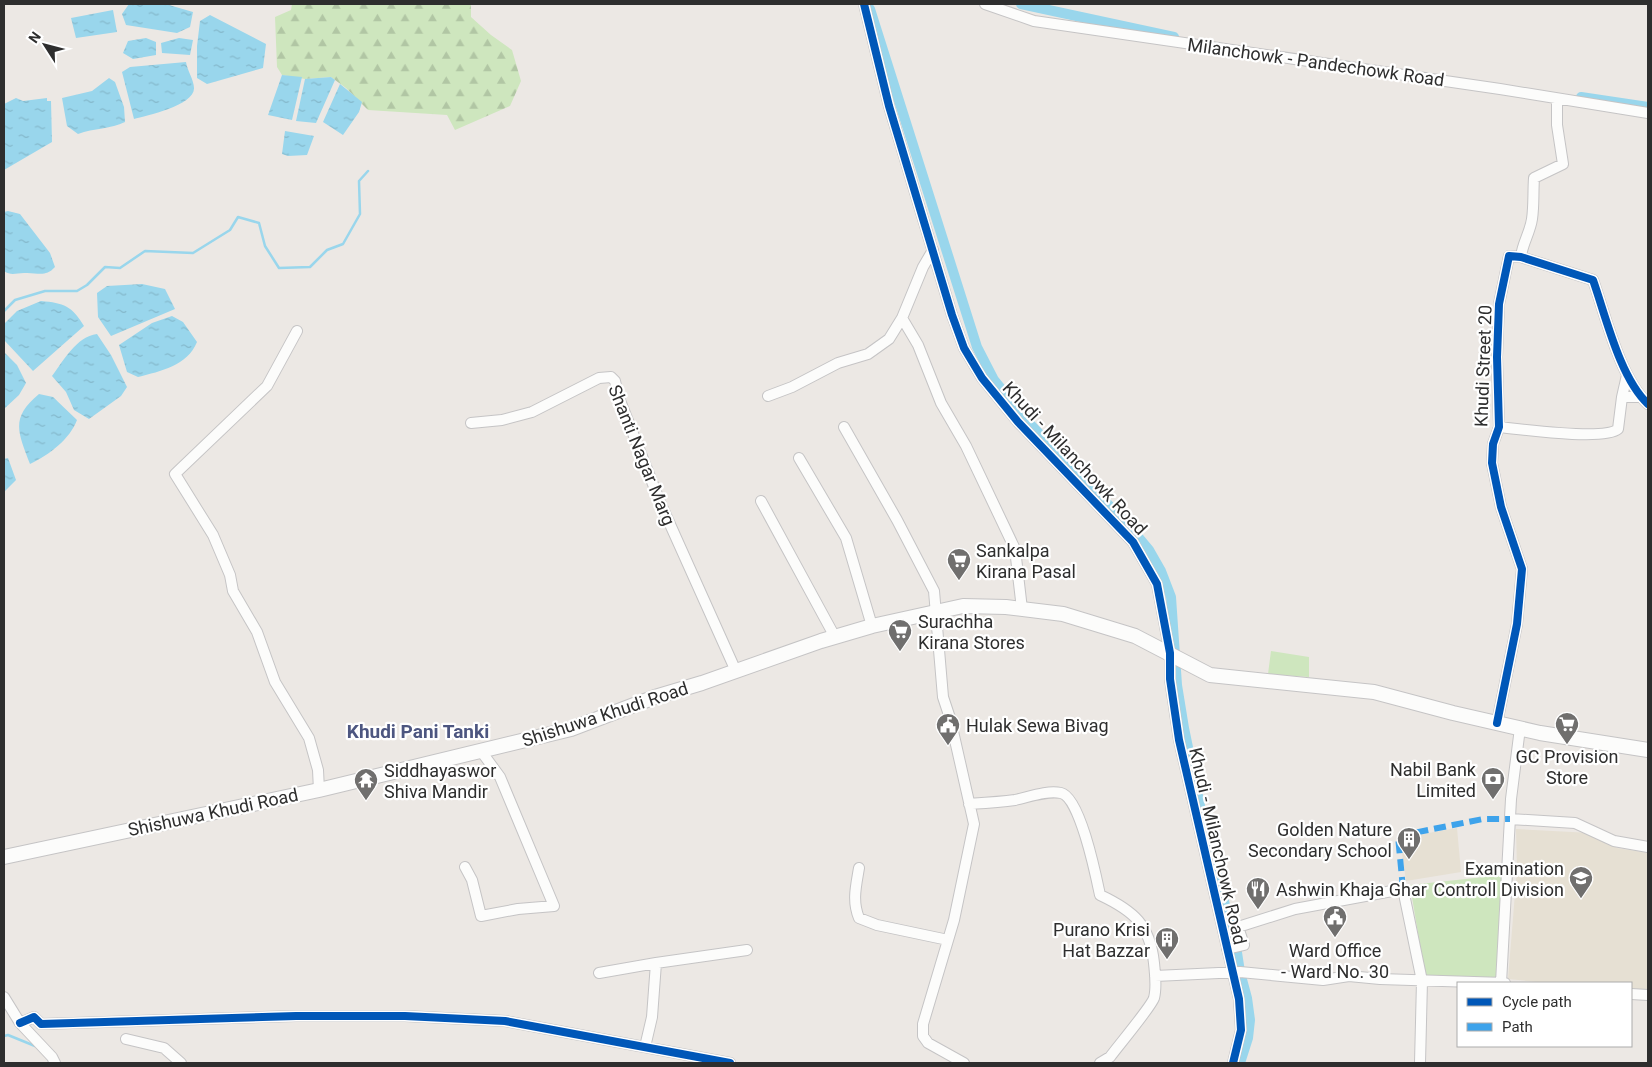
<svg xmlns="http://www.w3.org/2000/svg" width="1652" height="1067" viewBox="0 0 1652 1067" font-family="Roboto,sans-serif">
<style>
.education{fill:#e6e0d3}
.forest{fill:url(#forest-firs)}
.park{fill:#cee6be}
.water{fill:url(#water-ripples)}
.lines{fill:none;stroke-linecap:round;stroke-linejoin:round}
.stream{stroke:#99d6ec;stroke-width:2.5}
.canal{stroke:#99d6ec;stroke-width:10}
.street-casing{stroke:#c5c4c5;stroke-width:12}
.secondary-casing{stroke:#c5c4c5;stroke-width:16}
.street{stroke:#fcfcfb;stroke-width:10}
.secondary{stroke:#fcfcfb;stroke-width:14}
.quiet{stroke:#3ea3eb;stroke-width:6;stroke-dasharray:12 6;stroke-linecap:butt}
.cycleway-casing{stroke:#fff;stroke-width:11}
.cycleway{stroke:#0057b8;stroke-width:8}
.labels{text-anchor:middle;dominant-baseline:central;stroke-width:4.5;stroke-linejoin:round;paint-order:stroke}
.street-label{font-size:18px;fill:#2e2e2e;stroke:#fff}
.poi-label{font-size:18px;fill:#2e2e2e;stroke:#fff;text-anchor:start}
.neighbourhood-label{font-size:19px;font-weight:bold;fill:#4d5680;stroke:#fff}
</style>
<defs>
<pattern id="forest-firs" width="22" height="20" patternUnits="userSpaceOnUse" patternTransform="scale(1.25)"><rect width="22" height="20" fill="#cee6be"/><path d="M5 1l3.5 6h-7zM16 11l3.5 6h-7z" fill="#b1c6a4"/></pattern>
<pattern id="water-ripples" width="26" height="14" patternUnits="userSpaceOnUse" patternTransform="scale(1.25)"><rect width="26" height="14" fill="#99d6ec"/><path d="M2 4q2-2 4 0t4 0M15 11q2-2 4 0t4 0" fill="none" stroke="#84b8cb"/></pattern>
</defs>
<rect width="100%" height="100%" fill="#ece8e4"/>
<path class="education" d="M1457 828 1461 872 1406 881 1400 838Z
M1516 829 1591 833 1617 848 1648 853V991L1631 990V983H1547L1508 979 1517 869Z"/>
<path class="forest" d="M292 4H471V17L491 35 512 50 521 81 510 106 455 130 447 115 368 110 346 88 331 77 305 79 282 75 277 67 275 17 291 10Z"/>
<path class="park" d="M1271 651 1309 657V677L1268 674Z
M1503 875 1496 978 1425 976 1410 885Z"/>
<path class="water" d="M129 4 169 5 193 12 190 27 177 33 126 25 122 14Z
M113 10 117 32 76 38 71 18Z
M210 15 266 44 263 68 207 84 197 78V46L200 21Z
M146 38 156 42V55L133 59 123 53 128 41Z
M179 38 193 40 190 55 162 53 161 43Z
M186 62C187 70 194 80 194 88 195 105 146 116 134 119L122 72 130 67Z
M282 75 302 77 292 120 268 115Z
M331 77 335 80 316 123 296 121 305 79Z
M109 78 115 82 124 107 125 122C111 129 94 128 78 134L67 126 62 98 92 91Z
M340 84 362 102 359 112 343 135 323 122Z
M16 98 23 101 47 98V101H51L52 142 4 170V104Z
M285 131 314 136 307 155 288 156 282 154Z
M8 211 20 214 50 253 55 267C45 278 37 272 24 273 16 273 11 276 4 271V212Z
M142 284 165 289 175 309 111 336 98 317 97 293 107 286Z
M41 301C64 303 72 306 84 326L33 371 4 340V324L17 311Z
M172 316 183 322 197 342C187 366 161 371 138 377L127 372 119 345 152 323Z
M97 334 111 355 127 387 121 396 89 419 74 410 66 392 52 376C64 360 76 337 97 334Z
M4 352 17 365 26 383 19 395 4 409Z
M39 394 53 397 77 420C70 439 49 455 30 464 18 432 10 418 39 394Z
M8 458 16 480 4 492V459Z"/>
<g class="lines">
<path class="stream" d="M4 311 15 300 45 291H77L87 285 105 267 120 268 145 251 193 253 230 230 238 217 259 223 265 246 279 268 310 267 327 250 343 244 360 214 359 181 368 171
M4 1036 8 1035 35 1046"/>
<path class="canal" d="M1021 4 1174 37
M870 9 977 347 994 380 1029 423 1129 526 1149 550 1161 571 1171 597 1177 685 1184 728 1205 830 1236 946 1240 972 1247 998 1250 1020 1248 1038 1240 1063
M1581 97 1648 107"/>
<g class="street-casing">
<path id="street" d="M864 4 889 106 952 315 964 348 982 378 1018 422 1133 542 1157 584 1170 653V679L1179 740 1239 999 1241 1030 1233 1063
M985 4 1034 21 1500 89 1648 113
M1521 257C1522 244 1530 233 1532 219 1534 206 1533 192 1534 178L1563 164 1557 125V99
M902 318 918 345 941 403 966 446 1015 549 1022 609
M297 331 267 386 175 474 213 535 230 575 233 591 257 632 275 682 309 738 318 770 319 790
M768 396 792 387 838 363 868 354 889 339 902 318 923 267 933 250
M1622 397 1627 375
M471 423 502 420 532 412 599 378 611 377 615 381 619 398 660 502 735 669
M844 427 897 520 934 591 943 697 950 718 974 824 954 920 923 1024V1036L928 1043 964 1063
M1499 427C1520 429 1604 441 1618 429L1622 397H1641
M799 458 846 538 872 626
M761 501 835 637
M1497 723 1517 624 1522 569 1501 507 1492 463 1493 444 1499 427 1497 357 1499 304 1509 256 1521 257 1593 280C1606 317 1620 378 1648 404
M969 804C984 803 1000 802 1015 800 1029 797 1047 790 1061 793 1080 797 1096 876 1100 895 1134 911 1150 925 1154 963 1155 974 1157 987 1154 998 1151 1007 1118 1046 1110 1057L1100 1063
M1510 819 1575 823 1614 841 1648 847
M465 867 472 880 481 916 518 909 554 906 500 777 481 751
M859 868C856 886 852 901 859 918L877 925 948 940
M1227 949 1244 945 1238 927 1295 909 1403 889 1422 981 1420 1063
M656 963 747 950
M599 973 656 963 652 1017 645 1047
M1155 976 1240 972 1323 980 1349 976 1380 979 1505 983
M1501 983 1511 799 1520 728
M1631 994 1648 995
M4 997 20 1023 52 1057 55 1063
M20 1023 34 1017 41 1024 296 1016H405L505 1021 730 1063
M126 1039 164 1048 181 1063"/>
</g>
<g class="secondary-casing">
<path id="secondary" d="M4 857 319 790 571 729 655 697 702 683 821 641 872 626 963 606 1006 607 1063 614 1135 636 1210 675 1374 692 1453 713 1540 733 1648 750"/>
</g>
<use href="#street" class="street"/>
<use href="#secondary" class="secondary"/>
<path class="quiet" d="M1403 889 1398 836 1483 819H1510"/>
<g class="cycleway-casing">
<path id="cycleway" d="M864 4 889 106 952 315 964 348 982 378 1018 422 1133 542 1157 584 1170 653V679L1179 740 1239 999 1241 1030 1233 1063
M1497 723 1517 624 1522 569 1501 507 1492 463 1493 444 1499 427 1497 357 1499 304 1509 256 1521 257 1593 280C1606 317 1620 378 1648 404
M20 1023 34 1017 41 1024 296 1016H405L505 1021 730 1063"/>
</g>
<use href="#cycleway" class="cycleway"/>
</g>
<defs>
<g id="supermarket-pin" transform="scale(1.25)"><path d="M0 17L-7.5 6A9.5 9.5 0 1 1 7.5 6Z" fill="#706f6e" stroke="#fff"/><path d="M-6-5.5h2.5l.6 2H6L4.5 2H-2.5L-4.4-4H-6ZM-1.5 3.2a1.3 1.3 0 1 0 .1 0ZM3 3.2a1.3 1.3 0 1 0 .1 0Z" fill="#fff"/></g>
<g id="civic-pin" transform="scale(1.25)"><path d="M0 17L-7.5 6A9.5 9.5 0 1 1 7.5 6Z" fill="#706f6e" stroke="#fff"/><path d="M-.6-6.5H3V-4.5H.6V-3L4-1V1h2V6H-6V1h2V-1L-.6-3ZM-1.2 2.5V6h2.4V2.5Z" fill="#fff"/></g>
<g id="bank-pin" transform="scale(1.25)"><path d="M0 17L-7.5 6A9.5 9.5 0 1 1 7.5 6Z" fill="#706f6e" stroke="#fff"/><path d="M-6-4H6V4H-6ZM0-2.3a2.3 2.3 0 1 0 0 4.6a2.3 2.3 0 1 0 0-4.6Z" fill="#fff"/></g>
<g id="temple-pin" transform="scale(1.25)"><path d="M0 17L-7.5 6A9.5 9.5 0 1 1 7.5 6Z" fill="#706f6e" stroke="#fff"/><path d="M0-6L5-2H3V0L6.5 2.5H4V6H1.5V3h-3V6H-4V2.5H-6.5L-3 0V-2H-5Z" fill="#fff"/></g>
<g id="building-pin" transform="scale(1.25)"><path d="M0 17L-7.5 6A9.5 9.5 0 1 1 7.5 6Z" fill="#706f6e" stroke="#fff"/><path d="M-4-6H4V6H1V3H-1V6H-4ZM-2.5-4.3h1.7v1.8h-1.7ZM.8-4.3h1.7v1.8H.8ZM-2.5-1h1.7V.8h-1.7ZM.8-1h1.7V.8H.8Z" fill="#fff"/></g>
<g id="university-pin" transform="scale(1.25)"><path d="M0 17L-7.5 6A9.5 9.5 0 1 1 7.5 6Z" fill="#706f6e" stroke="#fff"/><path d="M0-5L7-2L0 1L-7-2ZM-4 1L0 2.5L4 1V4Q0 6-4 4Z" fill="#fff"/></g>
<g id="restaurant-pin" transform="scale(1.25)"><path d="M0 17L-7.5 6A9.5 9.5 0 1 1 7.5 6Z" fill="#706f6e" stroke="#fff"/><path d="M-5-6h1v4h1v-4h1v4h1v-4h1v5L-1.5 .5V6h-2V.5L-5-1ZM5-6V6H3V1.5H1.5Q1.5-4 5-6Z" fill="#fff"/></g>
</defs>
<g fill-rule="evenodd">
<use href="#supermarket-pin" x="959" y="560"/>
<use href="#supermarket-pin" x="900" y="631"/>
<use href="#supermarket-pin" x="1567" y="724"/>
<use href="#civic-pin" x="948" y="725"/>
<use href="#bank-pin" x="1493" y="779"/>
<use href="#temple-pin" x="366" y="780"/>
<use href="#building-pin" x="1409" y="839"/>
<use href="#university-pin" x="1581" y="878"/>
<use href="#restaurant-pin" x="1258" y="889"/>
<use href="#civic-pin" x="1335" y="917"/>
<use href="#building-pin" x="1167" y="939"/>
</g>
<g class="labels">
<g class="street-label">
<text transform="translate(1316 62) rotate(8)">Milanchowk - Pandechowk Road</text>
<text transform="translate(1483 366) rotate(-88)">Khudi Street 20</text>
<text transform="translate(642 455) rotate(68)">Shanti Nagar Marg</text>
<text transform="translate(1075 458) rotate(47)">Khudi - Milanchowk Road</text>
<text transform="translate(605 714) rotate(-18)">Shishuwa Khudi Road</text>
<text transform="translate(213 812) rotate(-12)">Shishuwa Khudi Road</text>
<text transform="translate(1218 846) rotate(77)">Khudi - Milanchowk Road</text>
</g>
<g class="poi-label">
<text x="976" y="550">Sankalpa<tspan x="976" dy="21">Kirana Pasal</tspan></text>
<text x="918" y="621">Surachha<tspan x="918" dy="21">Kirana Stores</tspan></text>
<text x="966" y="725">Hulak Sewa Bivag</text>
<text x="1567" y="756" text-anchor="middle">GC Provision<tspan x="1567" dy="21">Store</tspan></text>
<text x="1476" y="769" text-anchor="end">Nabil Bank<tspan x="1476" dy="21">Limited</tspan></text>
<text x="384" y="770">Siddhayaswor<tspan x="384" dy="21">Shiva Mandir</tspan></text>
<text x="1392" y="829" text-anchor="end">Golden Nature<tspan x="1392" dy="21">Secondary School</tspan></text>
<text x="1564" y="868" text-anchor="end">Examination<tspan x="1564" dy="21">Controll Division</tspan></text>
<text x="1276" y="889">Ashwin Khaja Ghar</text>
<text x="1150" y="929" text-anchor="end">Purano Krisi<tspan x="1150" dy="21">Hat Bazzar</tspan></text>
<text x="1335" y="950" text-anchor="middle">Ward Office<tspan x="1335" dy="21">- Ward No. 30</tspan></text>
</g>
<g class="neighbourhood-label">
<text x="418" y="731">Khudi Pani Tanki</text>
</g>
</g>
<rect width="1652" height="1067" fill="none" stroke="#2e2e2e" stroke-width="10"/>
<rect x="1457" y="982" width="175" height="65" fill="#ffffff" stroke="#ababab"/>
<rect x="1467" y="998" width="25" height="8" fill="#0057b8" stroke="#ababab"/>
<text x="1502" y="1007" font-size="15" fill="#2e2e2e">Cycle path</text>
<rect x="1467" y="1023" width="25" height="8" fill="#3ea3eb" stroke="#ababab"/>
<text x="1502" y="1032" font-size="15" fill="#2e2e2e">Path</text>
<g transform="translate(45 45) rotate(306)" stroke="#ffffff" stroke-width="4" paint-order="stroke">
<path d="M0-4L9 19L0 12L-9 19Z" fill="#2e2e2e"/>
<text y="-8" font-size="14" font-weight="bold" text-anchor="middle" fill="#2e2e2e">N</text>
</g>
</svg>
